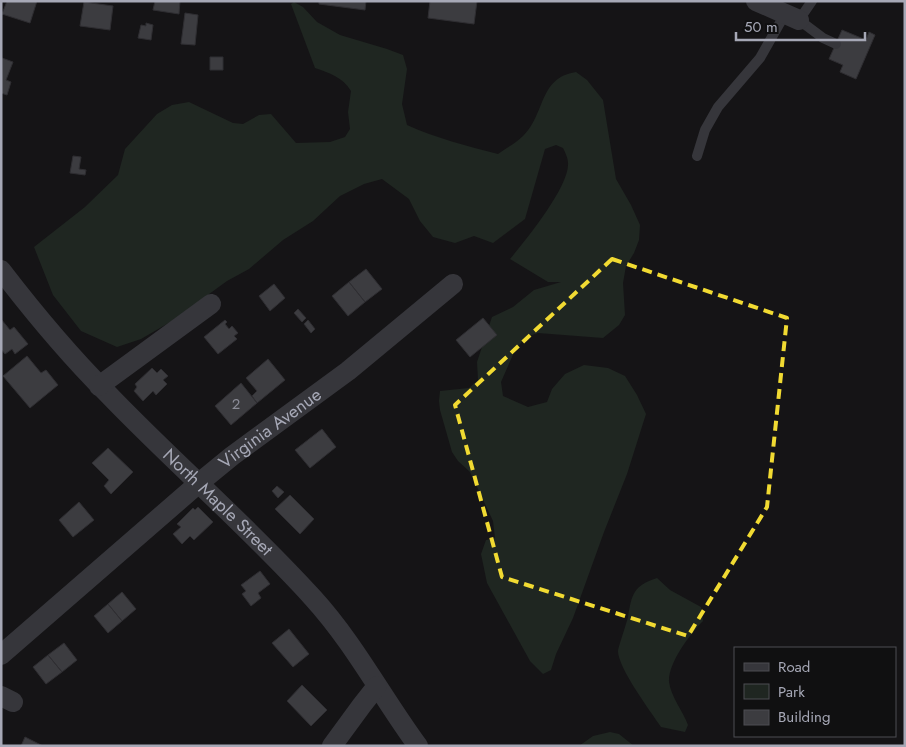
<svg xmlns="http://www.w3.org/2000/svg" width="906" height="747" viewBox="0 0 906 747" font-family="Jost,sans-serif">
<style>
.green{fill:#1f2621}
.building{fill:#3c3c40;stroke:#2f2e32}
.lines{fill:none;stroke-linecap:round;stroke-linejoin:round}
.lane{stroke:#36363b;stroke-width:10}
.street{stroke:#36363b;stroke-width:20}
.marked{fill:none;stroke:#f1da32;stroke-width:4;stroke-dasharray:10 6;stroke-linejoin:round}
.labels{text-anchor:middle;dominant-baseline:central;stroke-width:5;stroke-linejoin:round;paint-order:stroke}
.number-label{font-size:15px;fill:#8c8d98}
.street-label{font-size:18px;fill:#a6a8b6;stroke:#101011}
</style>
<rect width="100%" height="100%" fill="#151416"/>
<path class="green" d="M294 2 303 7 317 22 340 35 387 49 403 55 407 69 402 104 407 125C436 138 467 146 498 154 506 148 516 143 523 136 546 114 538 78 576 72L587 80 603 100 616 179 631 205 640 225 639 240 634 253 626 266 623 283 625 315 619 325 603 338 538 333 526 337 515 350 501 382 503 396 528 407 547 402 552 389 565 374 584 365 608 368 625 376 637 395 646 414 627 474 604 532 573 618 556 654 551 670 543 674 530 661 487 583 481 554 486 540 495 538 493 521 470 472 458 461 452 452 440 410 439 401 440 391 469 388 478 380 477 362 492 317 513 307 534 290 561 282H548L510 259C525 241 570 186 568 163 568 158 565 152 563 148L556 145 545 149 525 219 493 243 474 236 455 243 433 237 420 221 409 199 382 179 364 184 340 196 313 221 283 240 249 269 227 281 172 321 141 339 117 347 81 331 53 295 34 247 85 207 118 175 125 149 157 114 172 105 189 102 233 123 243 124 259 115 271 114 296 143 330 142 345 137 350 129 348 112 351 91C343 77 329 73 315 68L291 4Z
M657 578 670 590 701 607 703 621C690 634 668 663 669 682 671 697 683 711 688 725L685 732 661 727C651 712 618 668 618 651 619 645 626 625 628 617 632 594 633 586 657 578Z
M610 732 619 734 634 746H579L593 736Z"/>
<path class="building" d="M7 1H37L30 23 2 14Z
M155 1H180L179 14 153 10Z
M319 1H366L365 10 319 4Z
M430 1H477L474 24 428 18Z
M84 2 113 6 110 30 80 26Z
M185 13 198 15 195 45 181 44Z
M146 23 153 25 151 40 138 38 141 25 146 26Z
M842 30 866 40 869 32 875 35 856 79 840 72 843 65 829 59Z
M210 57H223V70H210Z
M2 58 13 62 6 80 11 82 7 95 1 93Z
M73 156 81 157 79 169 86 170 85 175 70 173Z
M366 269 382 289 365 302 349 282Z
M349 282 365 302 348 316 332 296Z
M274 284 285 298 270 311 259 296Z
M298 309 306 318 302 322 294 313Z
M483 318 497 335 470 357 456 340Z
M1 319 10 330 14 327 28 344 15 354 12 349 5 354 1 349Z
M225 320 227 322 225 324 229 329 232 326 238 333 234 336 237 339 218 354 204 337Z
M308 320 315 329 311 333 304 324Z
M27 356 41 373 46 370 58 385 30 408 3 376Z
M268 359 285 380 257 403 252 396 257 391 246 378Z
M152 368 157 373 161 369 168 376 163 380 167 384 156 395 153 391 143 401 134 391 137 387 135 384Z
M241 383 257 403 231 425 215 406Z
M322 429 336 447 310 468 295 450Z
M108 448 133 472 111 494 104 486 109 480 92 463Z
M277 486 284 492 278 498 272 491Z
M290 495 314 519 300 534 275 509Z
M79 502 94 520 73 537 59 520Z
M198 507 213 522 194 540 190 536 182 544 173 534 181 527 177 524 193 508 195 510Z
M260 571 270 584 258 593 261 598 251 606 242 594 246 591 241 585Z
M122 592 136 609 122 621 108 604Z
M108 604 122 621 108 633 94 616Z
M289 629 309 654 293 667 272 643Z
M64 643 77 660 62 672 48 655Z
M48 655 62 672 46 684 33 667Z
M302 685 327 710 311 726 287 701Z
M25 737 43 746H21Z"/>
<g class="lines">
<path class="lane" d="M812 1 799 20 823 38 836 44
M697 156 705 130 718 107 760 58 785 14"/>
<g class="street">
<path d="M756 1 799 20"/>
<path id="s1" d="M1 270C34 313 69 355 107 393 174 463 248 526 313 598 354 643 382 697 418 746"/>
<path d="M99 386 211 304"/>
<path id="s2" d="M1 655 199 483 232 456 348 371 453 284"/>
<path d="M1 696 13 702"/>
<path d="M332 746 362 705 377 686"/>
</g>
</g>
<path class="marked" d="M612 259 787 318 767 507 688 636 502 577 455 405Z"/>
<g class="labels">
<g class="number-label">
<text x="236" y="404">2</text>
</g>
<g class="street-label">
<text stroke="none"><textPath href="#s2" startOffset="352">Virginia Avenue</textPath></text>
<text stroke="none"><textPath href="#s1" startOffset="318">North Maple Street</textPath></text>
</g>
</g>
<rect width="906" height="747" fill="none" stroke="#a6a8b6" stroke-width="5"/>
<rect x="734" y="647" width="162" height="90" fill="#101011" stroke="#4c4d53"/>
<rect x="744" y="663" width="25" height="8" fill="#36363b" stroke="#4c4d53"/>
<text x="778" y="672" font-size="15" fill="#a6a8b6">Road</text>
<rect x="744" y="684" width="25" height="15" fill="#1f2621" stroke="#4c4d53"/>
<text x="778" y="697" font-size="15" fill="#a6a8b6">Park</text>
<rect x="744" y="710" width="25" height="15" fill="#3c3c40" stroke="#4c4d53"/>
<text x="778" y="722" font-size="15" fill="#a6a8b6">Building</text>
<path d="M736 32v8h129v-8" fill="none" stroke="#a6a8b6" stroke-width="2.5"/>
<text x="744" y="32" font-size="15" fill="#a6a8b6" stroke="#101011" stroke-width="4" paint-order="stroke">50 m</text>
</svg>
